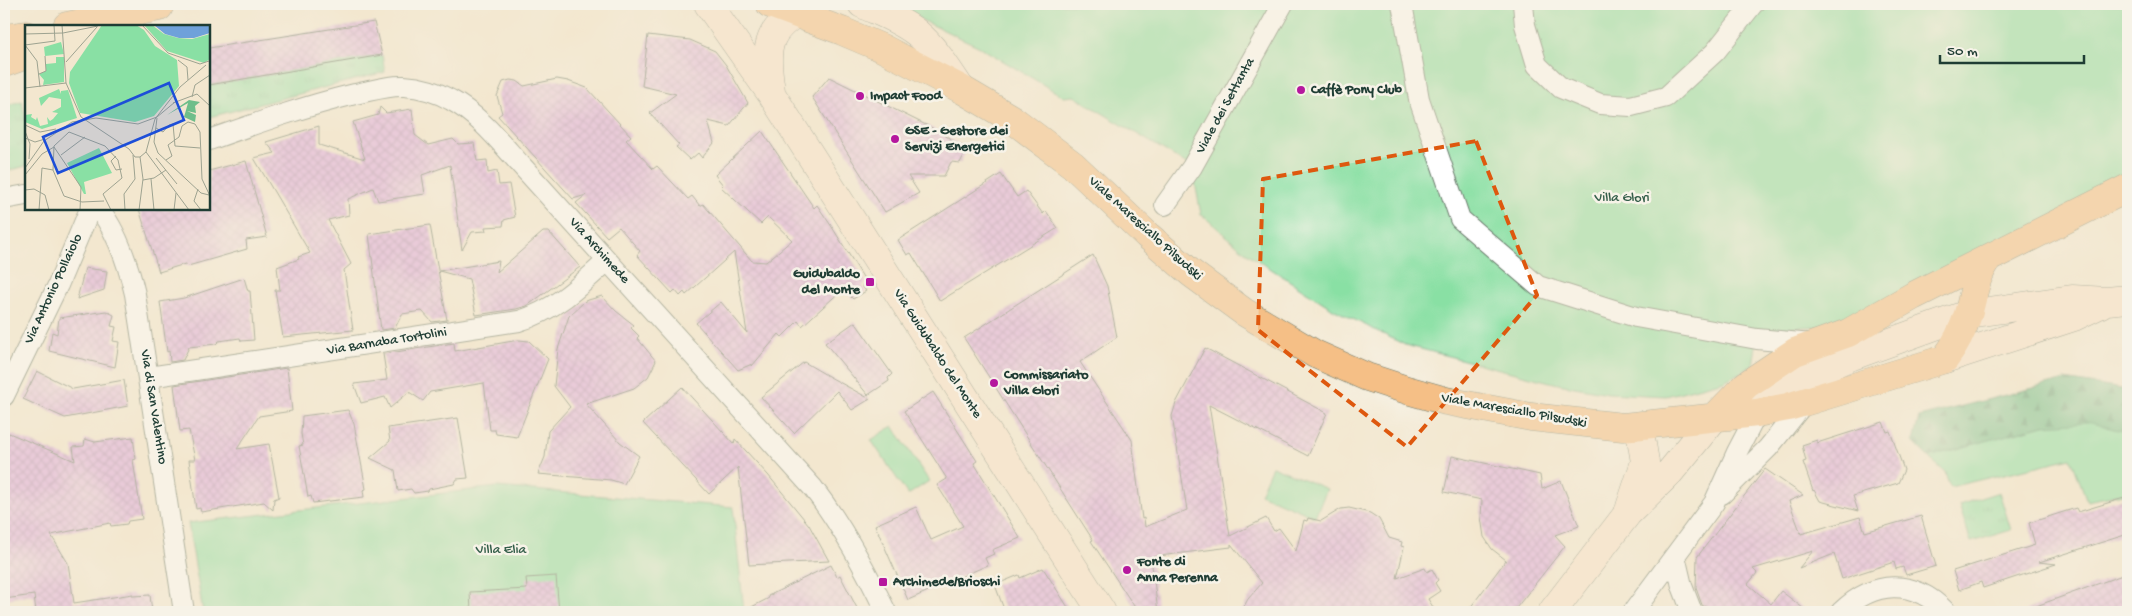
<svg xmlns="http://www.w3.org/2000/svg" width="2132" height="616" viewBox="0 0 2132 616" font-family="'Gochi Hand',sans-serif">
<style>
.grass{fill:url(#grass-tufts);stroke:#548e6c}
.forest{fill:url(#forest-firs);stroke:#467e5f}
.green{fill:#89e0a4;stroke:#548e6c}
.building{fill:url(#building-cross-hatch)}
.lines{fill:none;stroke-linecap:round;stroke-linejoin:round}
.street-casing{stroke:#69786a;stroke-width:22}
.secondary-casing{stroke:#69786a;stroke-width:29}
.primary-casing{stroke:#69786a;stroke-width:29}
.street{stroke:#fff;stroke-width:20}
.secondary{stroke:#fbe5cf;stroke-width:28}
.primary{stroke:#f5bf86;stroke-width:28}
.marked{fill:none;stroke:#de580e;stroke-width:4;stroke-dasharray:10 6;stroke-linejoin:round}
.poi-dot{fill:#b5179e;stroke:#f7f3e8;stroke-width:2}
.labels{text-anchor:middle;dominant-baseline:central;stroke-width:5;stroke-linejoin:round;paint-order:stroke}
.poi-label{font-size:14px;font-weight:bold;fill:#1f3d34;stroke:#f7f3e8;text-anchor:start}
.street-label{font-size:14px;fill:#1f3d34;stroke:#f7f3e8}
.park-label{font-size:14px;fill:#345e4a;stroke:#f7f3e8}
.inset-road{fill:none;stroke:#9ea391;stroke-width:1}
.view{fill:#1d4ed8;fill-opacity:0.15;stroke:#1d4ed8;stroke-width:2.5}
.inset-edge{fill:none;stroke:#1f3d34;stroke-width:2.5}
</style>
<defs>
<pattern id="grass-tufts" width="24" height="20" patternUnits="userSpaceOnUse" patternTransform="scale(1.25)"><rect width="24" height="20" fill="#89e0a4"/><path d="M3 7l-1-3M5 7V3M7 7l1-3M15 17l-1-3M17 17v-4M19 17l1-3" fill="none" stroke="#76c18e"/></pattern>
<pattern id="forest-firs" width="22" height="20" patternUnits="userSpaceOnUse" patternTransform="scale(1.25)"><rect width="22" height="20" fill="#6ebe8a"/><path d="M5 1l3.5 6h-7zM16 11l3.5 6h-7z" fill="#5a9c72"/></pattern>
<pattern id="building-cross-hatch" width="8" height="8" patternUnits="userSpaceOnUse" patternTransform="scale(1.25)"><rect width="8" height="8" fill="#dea8e3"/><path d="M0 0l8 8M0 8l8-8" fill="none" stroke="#b38ab9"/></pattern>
</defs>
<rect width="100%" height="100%" fill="#f7f3e8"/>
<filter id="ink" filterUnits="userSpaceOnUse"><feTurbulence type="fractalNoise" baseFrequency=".02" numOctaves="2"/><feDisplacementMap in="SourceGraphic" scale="10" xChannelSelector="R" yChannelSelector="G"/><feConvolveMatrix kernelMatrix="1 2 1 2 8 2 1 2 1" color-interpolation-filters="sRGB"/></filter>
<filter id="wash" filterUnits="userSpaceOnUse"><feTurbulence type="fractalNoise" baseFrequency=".0096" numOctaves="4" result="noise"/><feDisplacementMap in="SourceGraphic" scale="20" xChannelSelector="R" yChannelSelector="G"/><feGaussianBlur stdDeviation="1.12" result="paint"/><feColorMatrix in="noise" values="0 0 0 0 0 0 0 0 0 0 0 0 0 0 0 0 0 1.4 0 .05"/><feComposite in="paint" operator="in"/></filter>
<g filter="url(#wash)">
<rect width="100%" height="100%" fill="#f3e7cf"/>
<path class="grass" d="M382 55 385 72 209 117V85Z
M22 101 26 122V166L4 172V106Z
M1999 492 2011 530 1971 542 1959 505Z"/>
<path class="forest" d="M2065 380 2128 390V433L2044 425 1928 457 1913 442 1919 417Z"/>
<path class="green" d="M887 4H2128V179L1832 326 1802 327 1766 330 1757 339 1753 366 1724 381 1666 396 1608 393 1558 384 1405 345 1333 309 1245 252 1201 214 1192 167 1074 96 1064 97 978 46Z
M2088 422 2128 433V493L2087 501 2071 458 1950 487 1945 472 1928 457 2044 425Z
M893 426 929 481 908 495 871 440Z
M1272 466 1327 489 1315 517 1260 494Z
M497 487 733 507 744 612H203L188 523Z"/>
<g id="blocks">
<path class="building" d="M374 22 382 55 209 85V48Z
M648 35 690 40 715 51 726 65 748 103 729 126 708 121 714 143 702 158 698 153 690 160 676 147 679 145 650 113 676 94 642 86Z
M829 77 936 130 967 149 960 163 951 162 944 176H908L919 193 885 212 812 97Z
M557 79 568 81 587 88 631 136 626 140 653 169 657 166 688 199 692 196 700 206 703 204 752 261 766 262 792 240 768 217 761 224 721 187 723 185 715 175 762 131 814 208 817 205 832 227 866 282 862 286 866 291 853 299 843 289 802 326 798 321 782 337 779 334 752 366V364L738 370 696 323 721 302 747 333 734 252 686 295 684 292 680 296 675 290 672 293 637 255 640 251 619 227 607 237 576 203 586 195 573 199 498 116 502 113 497 96 503 82 510 80 517 81 524 86Z
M380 107 386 113 412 109 415 135 428 145 453 139 458 144 474 143 477 161 487 160 488 173 497 171 499 185 509 184 515 217 504 220 503 226 485 227 486 231 472 232 462 250 450 165 422 175 425 194 378 201 373 188 348 199 349 215 328 220 351 264 344 270 353 330 283 337 275 290H280L277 267 299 259 298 257 310 253 254 158 275 153 266 142 319 126V145L365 159 353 122 378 115Z
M246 161 267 237 246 240 247 249 188 266 185 264 159 272 139 209H209V171Z
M1001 174 1017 197 1026 191 1043 214 1046 211 1058 228 940 301 911 253 907 255 898 240Z
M430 225 447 320 432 322 422 311 402 314 395 328 381 330 369 234Z
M543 232H549L580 267 527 306 516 309 476 315 469 279 439 271 499 261 497 272Z
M1093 255 1107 286 1117 337 1080 362 1132 440 1142 519 1144 518 1145 527 1187 510 1172 416 1176 403 1205 348 1327 413 1308 456 1209 405 1230 536 1266 518 1274 531 1279 528 1296 551 1304 520 1307 521 1308 518 1321 521 1341 509 1349 508 1370 513 1379 519 1389 538 1402 542 1401 546 1404 547 1397 578 1425 568 1427 572 1432 569 1438 580 1435 583 1440 591 1428 599 1436 612H1241L1248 599 1262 583 1231 544V547L1151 557 1158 612H1138L1091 541 1093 540 964 338Z
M85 268 107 271 104 290 77 299Z
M244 278 248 291H250L254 340 241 341 240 338 219 341 216 344 189 347 183 360 170 362 169 351 167 352 160 302 184 298Z
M602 296 616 311 634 325 631 328 639 336 637 338 656 361 648 377 634 388 586 404 620 442 639 456 624 484 611 480 538 474 545 457 548 431 570 407 554 386 558 349 569 316 585 301Z
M106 311 114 315 111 326 116 327 113 341 119 342 115 367 49 351 52 332 57 334 59 318Z
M855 322 892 374 888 378 889 381 868 395 825 343Z
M519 340 529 341 548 359 517 437 496 434 495 430H490L484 383 430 392 423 401 409 392 390 408 385 397 361 403 354 384 387 380 383 354 454 343 455 351Z
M804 362 828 376 870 399 852 410 837 391 794 433 761 397Z
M287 368 292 411 259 416 237 449 269 444 279 497 274 499 273 510 264 502 201 512 200 508 196 509 189 460H195L189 430 180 431 174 385Z
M37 371 73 389 124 380 128 406 65 418 23 399Z
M682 387 734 444 735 439 768 475 809 525 829 561 749 565 738 467 709 494 643 423Z
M933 392 977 461 974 463 1020 538 992 550 994 554 985 558 988 565 908 600 875 525 916 507 931 540 963 526 937 485 947 479 904 411Z
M348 410 354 424 366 489 363 490 364 497 313 503 311 496 308 497 299 446 303 445 301 434 302 416Z
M458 418 468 478 457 479 454 484 429 489 428 491 414 493 411 489 398 491 395 470 370 458 390 441 388 428Z
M1883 422 1887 432 1890 431 1904 470 1898 483 1853 496 1858 511 1820 501 1814 490 1813 491 1803 462 1806 461 1802 445 1817 440V443Z
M9 433 75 461 73 447 84 446 85 439 95 442 133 437 136 459 133 460 142 519 128 521 127 524 111 526 110 523 51 535 68 563 74 603 133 594V596L150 595 152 612H36L34 595 4 599V444Z
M1452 456 1540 475 1542 489 1561 481 1579 526 1555 535 1565 546 1513 612H1467L1506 560 1492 549 1484 537 1481 517 1482 500 1444 492Z
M1765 469 1803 495 1789 501 1801 534 1860 517 1865 532 1921 516 1936 566 1906 575 1903 567 1896 569 1894 562 1842 579 1834 554 1799 568 1813 551 1753 569 1757 573 1748 584 1771 604 1781 591 1808 612H1713L1702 605 1696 588 1697 557Z
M2124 498 2125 502 2128 501V534L2039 562 2056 564 1983 588 1981 582 1959 590 1953 571 2035 545 2029 523 2076 508 2078 512Z
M831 565 837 577 840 575 859 612H742L769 598 768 596Z
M1043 568 1071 612H1005L995 585 1019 575 1020 578Z
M2128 573V612H2026L2025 610Z
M556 576 559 612H471L470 592 527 589 526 578Z"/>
</g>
</g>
<g filter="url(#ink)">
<use href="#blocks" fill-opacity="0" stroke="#69786a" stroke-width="1"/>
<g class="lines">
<g class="street-casing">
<path id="street" d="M1402 4 1419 99 1460 219 1538 286 1636 317 1757 339 1812 344
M1523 4 1525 25 1537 65 1561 88 1600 104 1631 106 1666 97 1715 52 1753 4
M209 140C257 123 305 106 355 94 371 91 388 85 404 86 420 87 437 92 451 100 479 115 500 142 521 165L813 488C843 527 865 568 886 612
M4 199 26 195
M1165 205 1192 167 1283 4
M99 209C118 233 128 264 135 294L184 612
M149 377 519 321C554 311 581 285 607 261
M4 396 58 285 90 209
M1722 494 1768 448 1805 402
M1675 556 1682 586 1692 612
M1633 612 1714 503 1737 452 1762 404
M1841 612C1874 580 1913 578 1946 612"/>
</g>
<g class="secondary-casing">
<path id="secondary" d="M708 4 772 95 1102 612
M862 4C881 13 901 20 917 33 935 48 948 70 961 89
M771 91C764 43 766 28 812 4
M1945 359 2074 317 2101 304
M1630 507 1645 462 1639 426
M1552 612 1628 513 1670 472 1715 417 1769 391 1852 356 1968 314 2072 299 2107 301 2128 299"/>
</g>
<g class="primary-casing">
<path id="primary" d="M770 4 842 31 882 48 961 89 1012 119 1073 165 1147 235 1191 273 1244 312 1315 354 1367 377 1407 390 1446 401 1531 417 1623 427 1757 413 1788 407 1945 359C1955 346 1963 330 1968 314 1974 294 1975 277 1988 259
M67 26 159 7
M4 38 26 35
M4 63 26 55
M1715 417 1746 385 1795 352 1848 333 1913 296 2128 188"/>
</g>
<use href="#street" class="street"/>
<use href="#secondary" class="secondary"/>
<use href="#primary" class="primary"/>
</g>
</g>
<path d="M0 0H2132V616H0ZM1476 141 1537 295 1407 447 1258 330 1263 179Z" fill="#f3e7cf" fill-opacity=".55" fill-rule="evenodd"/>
<path class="marked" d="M1476 141 1537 295 1407 447 1258 330 1263 179Z"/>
<g class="poi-dot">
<circle cx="1301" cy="90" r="5"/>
<circle cx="860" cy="96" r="5"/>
<circle cx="895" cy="139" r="5"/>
<rect x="865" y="277" width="10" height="10" rx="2.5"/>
<circle cx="994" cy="383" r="5"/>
<circle cx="1127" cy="570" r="5"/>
<rect x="878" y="577" width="10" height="10" rx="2.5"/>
</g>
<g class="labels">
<g class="poi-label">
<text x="1311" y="90">Caffè Pony Club</text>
<text x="870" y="96">Impact Food</text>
<text x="905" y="131">GSE - Gestore dei<tspan x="905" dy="16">Servizi Energetici</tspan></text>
<text x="860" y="274" text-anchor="end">Guidubaldo<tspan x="860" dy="16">del Monte</tspan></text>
<text x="1004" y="375">Commissariato<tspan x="1004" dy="16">Villa Glori</tspan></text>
<text x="1137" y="562">Fonte di<tspan x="1137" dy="16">Anna Perenna</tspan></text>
<text x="893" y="582">Archimede/Brioschi</text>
</g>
<g class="street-label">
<text transform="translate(1226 106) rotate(-61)">Viale dei Settanta</text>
<text transform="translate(1145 229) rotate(42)">Viale Maresciallo Pilsudski</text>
<text transform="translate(599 251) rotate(48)">Via Archimede</text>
<text transform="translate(54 289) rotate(-65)">Via Antonio Pollaiolo</text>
<text transform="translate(387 342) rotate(-9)">Via Barnaba Tortolini</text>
<text transform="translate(937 354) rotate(57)">Via Guidubaldo del Monte</text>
<text transform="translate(153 407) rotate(81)">Via di San Valentino</text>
<text transform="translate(1514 411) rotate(10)">Viale Maresciallo Pilsudski</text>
</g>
<g class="park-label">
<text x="1622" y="198">Villa Glori</text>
<text x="501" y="550">Villa Elia</text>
</g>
</g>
<g transform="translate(25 25)">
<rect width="185" height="185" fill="#f3e7cf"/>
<path d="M164 75 175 77 170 81 171 88 162 86 171 90 170 97 159 92 163 78 142 90Z" fill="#6ebe8a"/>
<path d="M77 0H111L119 5 130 21 152 35 154 61 129 91 110 97 55 88 44 58 45 47ZM119 0H127L139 9 153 13 167 14 185 9V34L179 38 142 26ZM36 17 39 29 20 31 19 22ZM31 32H39V57L18 60 19 55 14 49 21 46V39L31 38ZM34 64 36 69V66L43 65 52 93 17 104 0 97V90L7 89 6 92 11 95 12 92 15 101 23 99 22 92 25 96 28 94 33 88 27 87 36 82V74L24 72 16 81 14 73ZM74 123 87 148 59 157 61 169H59L42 138Z" fill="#89e0a4"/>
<path d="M129 0H185V8L169 13H154L140 9Z" fill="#6fa1da"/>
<path class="inset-road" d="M29 0 30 16M37 0 41 58M117 0 143 28 175 39 184 36M0 9 38 8 73 1M0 20 12 36 15 62M0 20 30 16M153 35 162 42 163 55M41 37 72 2M14 49 21 46 20 31M41 58 56 92 104 124 110 132H115L121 127M0 63 41 58M167 72 170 60 185 50M148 78 172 69 185 81M132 93 129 117 133 128 176 168 184 170M130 94 155 62 181 40M0 100 15 107 31 104M131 103 138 107 144 100 148 99 150 121 175 123M0 106 5 119 4 134M0 113 10 117 20 114M29 122 56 162 55 185M121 127 164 185M121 127 130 94M36 130 60 112M91 131 86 136 91 145 97 144M131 133 152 159M141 135 147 131 143 120 154 112 157 101 163 97 170 99 175 107 177 154 185 171M0 143 19 116 47 97 71 93 113 99 132 92 150 77M0 150 17 129 29 122M126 154 129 185M118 155 129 153 141 145M173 164 169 176 176 185M0 165 9 164 20 170 24 185M79 176 57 177 39 171 28 145 29 121 44 107 80 121 93 135 97 153 78 169 86 185M14 185 17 143 28 145M100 185 99 169 110 154 108 130M114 185 118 154 115 132M149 185 151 168"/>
<path class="view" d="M144 58 159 95 33 148 18 112Z"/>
<rect width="185" height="185" class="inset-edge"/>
</g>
<rect width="2132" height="616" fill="none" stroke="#f7f3e8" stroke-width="20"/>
<path d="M1940 55v8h144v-8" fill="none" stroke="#1f3d34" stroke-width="2.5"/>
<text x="1947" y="55" font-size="15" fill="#1f3d34" stroke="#f7f3e8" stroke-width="4" paint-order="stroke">50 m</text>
</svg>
